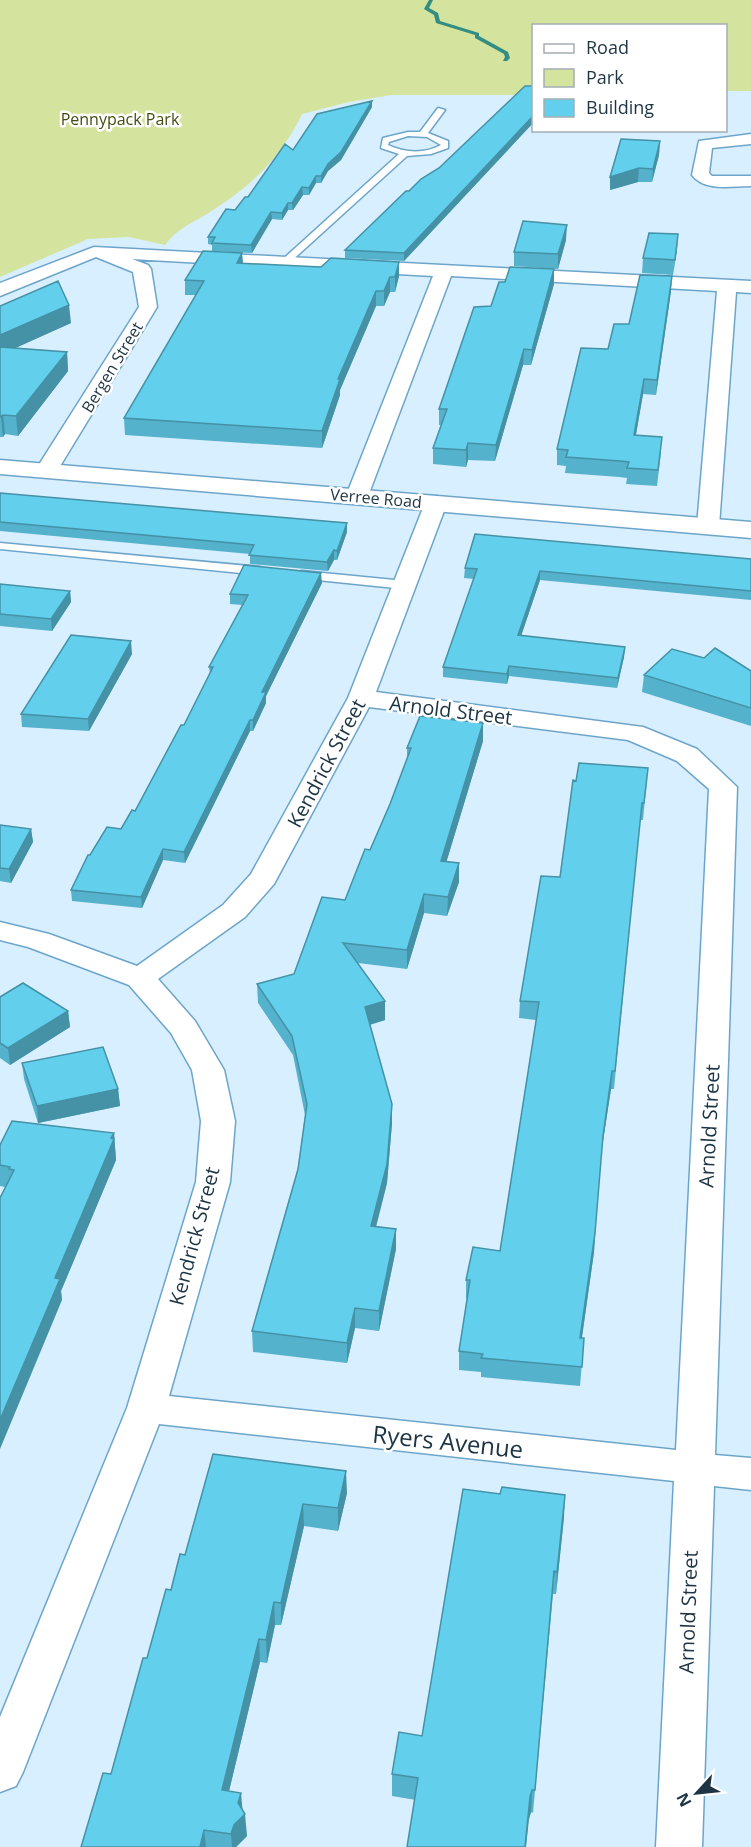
<svg xmlns="http://www.w3.org/2000/svg" width="751" height="1847" viewBox="0 0 751 1847" font-family="'Open Sans',sans-serif">
<style>
.green{fill:#d4e39e}
.lines{fill:none;stroke-linecap:round;stroke-linejoin:round}
.stream{fill:#348d82;fill-rule:evenodd}
.lane-casing{stroke:#6da5ca;stroke-width:3}
.street-casing{stroke:#6da5ca;stroke-width:3}
.secondary-casing{stroke:#6da5ca;stroke-width:3}
.lane{fill:#fff;fill-rule:evenodd}
.street{fill:#fff;fill-rule:evenodd}
.secondary{fill:#fff;fill-rule:evenodd}
.wall{fill:#54b2cc}
.shaded-wall{fill:#4591a6}
.building{fill:#62cfed;stroke:#4591a6;stroke-width:1.5}
.labels{text-anchor:middle;dominant-baseline:central;stroke-width:5;stroke-linejoin:round;paint-order:stroke}
.far-park-label{font-size:16px;fill:#454e12;stroke:#fff}
.far-street-label{font-size:16px;fill:#1c3443;stroke:#fff}
.street-label{font-size:20px;fill:#1c3443;stroke:#fff}
.near-street-label{font-size:24px;fill:#1c3443;stroke:#fff}
</style>
<rect width="100%" height="100%" fill="#d8efff"/>
<path class="green" d="M0 0H751V91H726V26H534L533 95H391L349 102 302 114C281 158 251 186 210 212 194 222 176 229 165 245L129 237 88 239 0 277Z"/>
<g class="lines">
<path class="stream" d="M429 0H433L429 8 438 13 440 21 479 33V36L508 52 510 58 507 61H503L505 57 504 54 475 38V35L436 23 434 15 424 9Z"/>
<g class="lane-casing">
<path id="lane" d="M438 108 445 110 428 133 448 141V148L431 154 407 156 288 264H282V260L399 154 381 148 383 138 408 132H420ZM408 136 427 137 441 145C425 154 405 153 388 145L389 142Z
M0 543 260 567 266 571 260 575 0 549Z
M302 571 405 581 411 585 405 589 298 578V572Z"/>
</g>
<g class="street-casing">
<path id="street" d="M751 134V144L712 148 709 173 712 176H751V186C732 186 705 192 692 175L699 141Z
M94 247 751 281V293L736 292 719 526 716 531H700L697 526 717 291 451 276 368 496 365 501H349L346 496 433 276 132 259 148 265 151 269 157 307 54 476H38L35 471 139 307 133 272 96 257 0 296V283Z
M436 496 444 498 447 503 376 692 643 727 697 749 737 787 715 1455 751 1458V1490L714 1486 702 1847H656L674 1481 159 1424 23 1772 16 1786 0 1792V1717L127 1408 196 1182 201 1121 192 1070 171 1033 129 985 28 947 0 940V922L49 934 137 966 223 905 251 874 348 698 425 503 428 498ZM369 707 628 740 677 761 709 789 676 1450 169 1396 230 1182 235 1121 224 1070 195 1021 158 979 245 917 274 884Z"/>
</g>
<g class="secondary-casing">
<path id="secondary" d="M0 460 751 522V538L0 474Z"/>
</g>
<use href="#lane" class="lane"/>
<use href="#street" class="street"/>
<use href="#secondary" class="secondary"/>
</g>
<path class="wall" d="M534 86V122L404 261 345 258V250L409 191 439 168Z
M372 107 341 160 328 171 321 183H316L309 195H303L293 210H288L282 220 272 219 252 253 212 251V245L208 244V237L248 197 293 150Z
M660 141 659 155 652 182H638L610 190Z
M566 240 558 269 514 266V252Z
M677 249 673 275 642 273 643 258Z
M242 253 243 263 399 276 395 292H390L384 306H376L340 390V395L322 448 125 435 124 418 196 295H185V280Z
M554 269V284L531 365H523L495 461 468 460 466 467 433 464V448L441 425H439V409L505 282Z
M671 291 656 395 643 394 636 435 661 453 657 486 626 484 627 478 619 477 565 473 566 466 557 465V449L608 349 629 324Z
M0 306 71 323 15 348 67 352 68 371 18 436 5 434 3 437H0Z
M0 493 347 523V532L337 560H334L328 571 250 564V554L0 531Z
M751 559V600L540 580 521 636 625 647 624 657 617 688 509 676 507 684 443 677V667L474 579 464 578 465 568Z
M322 583 266 696V703L253 731H250L185 863 163 860 142 908 72 901 71 890 90 855 121 829 135 811 184 725 210 674 209 667 242 605 230 604V594Z
M0 584 70 591 71 602 52 631 0 626Z
M132 654 89 731 22 727 21 714Z
M751 671V726L642 692 644 675Z
M483 723V741L446 862 459 882 447 916 424 913 407 969 358 963 385 1001V1020L370 1025 392 1104V1123L387 1183 376 1227 396 1249 379 1331 355 1328 347 1363 253 1352 252 1331 298 1169 305 1115 293 1055 258 1003 257 984 294 974 345 900 370 850 390 804 407 759V748Z
M648 768 643 820H640L614 1089H611L601 1154 594 1252 582 1338H584L580 1386 481 1377V1372L459 1370V1351L467 1299 466 1298V1280L500 1251 536 1020 519 1018 520 1001 560 877 576 781Z
M0 825 31 829 33 842 11 883 0 881Z
M0 997 68 1011 70 1027 10 1065 0 1058Z
M22 1063 118 1089 120 1106 38 1123 24 1079Z
M114 1133 116 1160 61 1291 62 1300 5 1187 0 1186V1145Z
M213 1454 347 1493 338 1531 304 1526 281 1625H275L267 1663 260 1662 229 1791 242 1809 247 1836 236 1847H81L111 1774 147 1658 171 1590 185 1555Z
M564 1517 556 1594H553L533 1813 531 1812 529 1819 392 1796V1774L422 1736Z"/>
<path class="shaded-wall" d="M372 101V107L341 160 328 171 321 183V176L328 164Z
M534 115V122L404 261V253Z
M660 141 659 155 652 182 653 169Z
M639 168 638 182 610 190V177Z
M316 176V183L309 195V188Z
M302 187 303 195 293 210 292 203Z
M288 203V210L282 220V213Z
M271 212 272 219 252 253 251 245Z
M567 225 566 240 558 269V254Z
M678 234 677 249 673 275 675 260Z
M242 253 243 268 237 263Z
M399 262V276L395 292V277Z
M554 269V284L531 365 532 350Z
M672 276 671 291 656 395 657 380Z
M390 277V292L384 306V291Z
M376 291V306L340 390V395L322 448V431L338 379Z
M69 305 71 323 0 355V335Z
M524 349 523 365 495 461 496 445Z
M67 352 68 371 18 436 16 416Z
M644 379 643 394 633 451 634 435Z
M3 415 5 434 3 437 1 417Z
M468 443V460L466 467V450Z
M347 523V532L337 560V551Z
M334 550V560L328 571 327 562Z
M540 571V580L518 645V635Z
M321 573 322 583 266 696V703L253 731V720L262 692Z
M70 591 71 602 52 631 51 619Z
M131 641 132 654 89 731 88 719Z
M625 647 624 657 617 688 618 678Z
M509 666V676L507 684V674Z
M250 720V731L185 863 184 852Z
M483 723V741L441 880V861Z
M31 829 33 842 11 883 9 869Z
M163 849V860L142 908 141 897Z
M459 863V882L447 916 448 897Z
M424 894V913L407 969V950Z
M385 1001V1020L365 1026V1007Z
M68 1011 70 1027 10 1065 8 1048Z
M612 1071 611 1089 601 1154 603 1136Z
M118 1089 120 1106 38 1123 37 1106Z
M392 1104V1123L387 1183 371 1246V1226Z
M114 1133 116 1160 61 1291 62 1300 0 1449V1420L55 1278Z
M396 1229V1249L379 1331V1311Z
M595 1233 594 1252 579 1357 580 1338Z
M355 1308V1328L347 1363V1343Z
M346 1471 347 1493 338 1531V1508Z
M565 1495 564 1517 556 1594 557 1572Z
M303 1504 304 1526 281 1625V1603Z
M274 1602 275 1625 267 1663 266 1640Z
M259 1639 260 1662 224 1812 222 1790Z
M532 1790 531 1812 529 1819 526 1847H525L530 1797Z
M241 1793 243 1815 245 1814 247 1836 236 1847H232L231 1834 238 1803Z
M204 1830 206 1847H200Z"/>
<path class="building" d="M525 86H534V115L404 253 345 250 406 191H409L421 179 439 168Z
M372 101 341 152 328 164 321 176H316L309 188 302 187 292 203H288L282 213 271 212 251 245 212 243 215 237H208L226 209 235 210 245 197H248L285 144 293 150 317 114Z
M621 139 660 141 653 169 639 168 610 177Z
M523 221 567 225 558 254 514 252Z
M649 233 678 234 675 260 643 258Z
M203 251 242 253 237 263 321 267 331 258 399 262 395 277H390L384 291H376L338 379H340L322 431 124 418 204 281 185 280Z
M510 267 554 269 532 350 524 349 496 445 468 443 466 450 433 448 447 409H439L474 307 491 306 499 282H505Z
M640 275 672 276 657 380 644 379 634 435 662 437 658 470 627 468 629 462 620 461 566 457 568 450 557 449 581 348 608 349 614 324H629Z
M58 281 69 305 0 335V306Z
M0 347 67 352 16 416 3 415 0 417Z
M0 493 347 523 337 551 334 550 327 562 249 555 254 545 0 522Z
M475 534 751 559V591L540 571 518 635 625 647 618 678 509 666 507 674 443 667 477 569 465 568Z
M244 565 321 573 262 692H266L253 720H250L184 852 163 849 141 897 71 890 88 855H90L107 827 121 829 132 810 135 811 181 725H184L213 667H209L248 595 230 594Z
M0 584 70 591 51 619 0 614Z
M71 635 131 641 88 719 21 714Z
M715 648 751 671V708L644 675 672 649 704 658Z
M420 716 483 723 441 861 459 863 448 897 424 894 407 950 343 943 385 1001 365 1007 392 1104 387 1164 371 1226 396 1229 379 1311 355 1308 347 1343 252 1331 298 1169 307 1104 292 1036 257 984 294 974 322 897 345 900 365 849 370 850 390 804 411 748H407Z
M579 763 648 768 644 803H642L615 1071H612L603 1136 595 1233 580 1338H584L582 1367 481 1358 483 1354 459 1351 470 1280H466L473 1247 500 1251 539 1002 520 1001 541 876 560 877 573 780 576 781Z
M0 825 31 829 9 869 0 868Z
M23 983 68 1011 8 1048 0 1043V997Z
M103 1047 118 1089 37 1106 22 1063Z
M12 1121 114 1133 111 1138 114 1139 55 1278 60 1279 0 1420V1198L14 1170 9 1169 10 1167 0 1165V1145Z
M213 1454 346 1471 338 1508 303 1504 281 1603 274 1602 266 1640 259 1639 222 1790 241 1793 238 1803 245 1814 234 1825 231 1834 204 1830 200 1847H81L103 1773 111 1774 143 1658H147L166 1589 171 1590 180 1554 185 1555Z
M502 1487 565 1495 557 1572 554 1571 535 1790H532L530 1797 525 1847H407L418 1778 392 1774 399 1732 422 1736 463 1489 500 1494Z"/>
<g class="labels">
<g class="far-park-label">
<text x="120" y="119">Pennypack Park</text>
</g>
<g class="far-street-label">
<text transform="translate(112 367) rotate(-59)">Bergen Street</text>
<text transform="translate(376 498) rotate(5)">Verree Road</text>
</g>
<g class="street-label">
<text transform="translate(451 710) rotate(7)">Arnold Street</text>
<text transform="translate(326 763) rotate(-62)">Kendrick Street</text>
<text transform="translate(709 1126) rotate(-87)">Arnold Street</text>
<text transform="translate(194 1236) rotate(-75)">Kendrick Street</text>
<text transform="translate(688 1612) rotate(-88)">Arnold Street</text>
</g>
<g class="near-street-label">
<text transform="translate(448 1441) rotate(6)">Ryers Avenue</text>
</g>
</g>
<rect x="532" y="24" width="195" height="108" fill="#ffffff" stroke="#a4aeb4" stroke-width="1.5"/>
<rect x="544" y="44" width="30" height="9" fill="#ffffff" stroke="#a4aeb4" stroke-width="1.5"/>
<text x="586" y="54" font-size="18" fill="#1c3443">Road</text>
<rect x="544" y="69" width="30" height="18" fill="#d4e39e" stroke="#a4aeb4" stroke-width="1.5"/>
<text x="586" y="84" font-size="18" fill="#1c3443">Park</text>
<rect x="544" y="99" width="30" height="18" fill="#62cfed" stroke="#a4aeb4" stroke-width="1.5"/>
<text x="586" y="114" font-size="18" fill="#1c3443">Building</text>
<g transform="translate(697 1793) rotate(243)" stroke="#ffffff" stroke-width="4.5" paint-order="stroke">
<path d="M0-4.5L10 22L0 15L-10 22Z" fill="#1c3443"/>
<text y="-9" font-size="16" font-weight="bold" text-anchor="middle" fill="#1c3443">N</text>
</g>
</svg>
